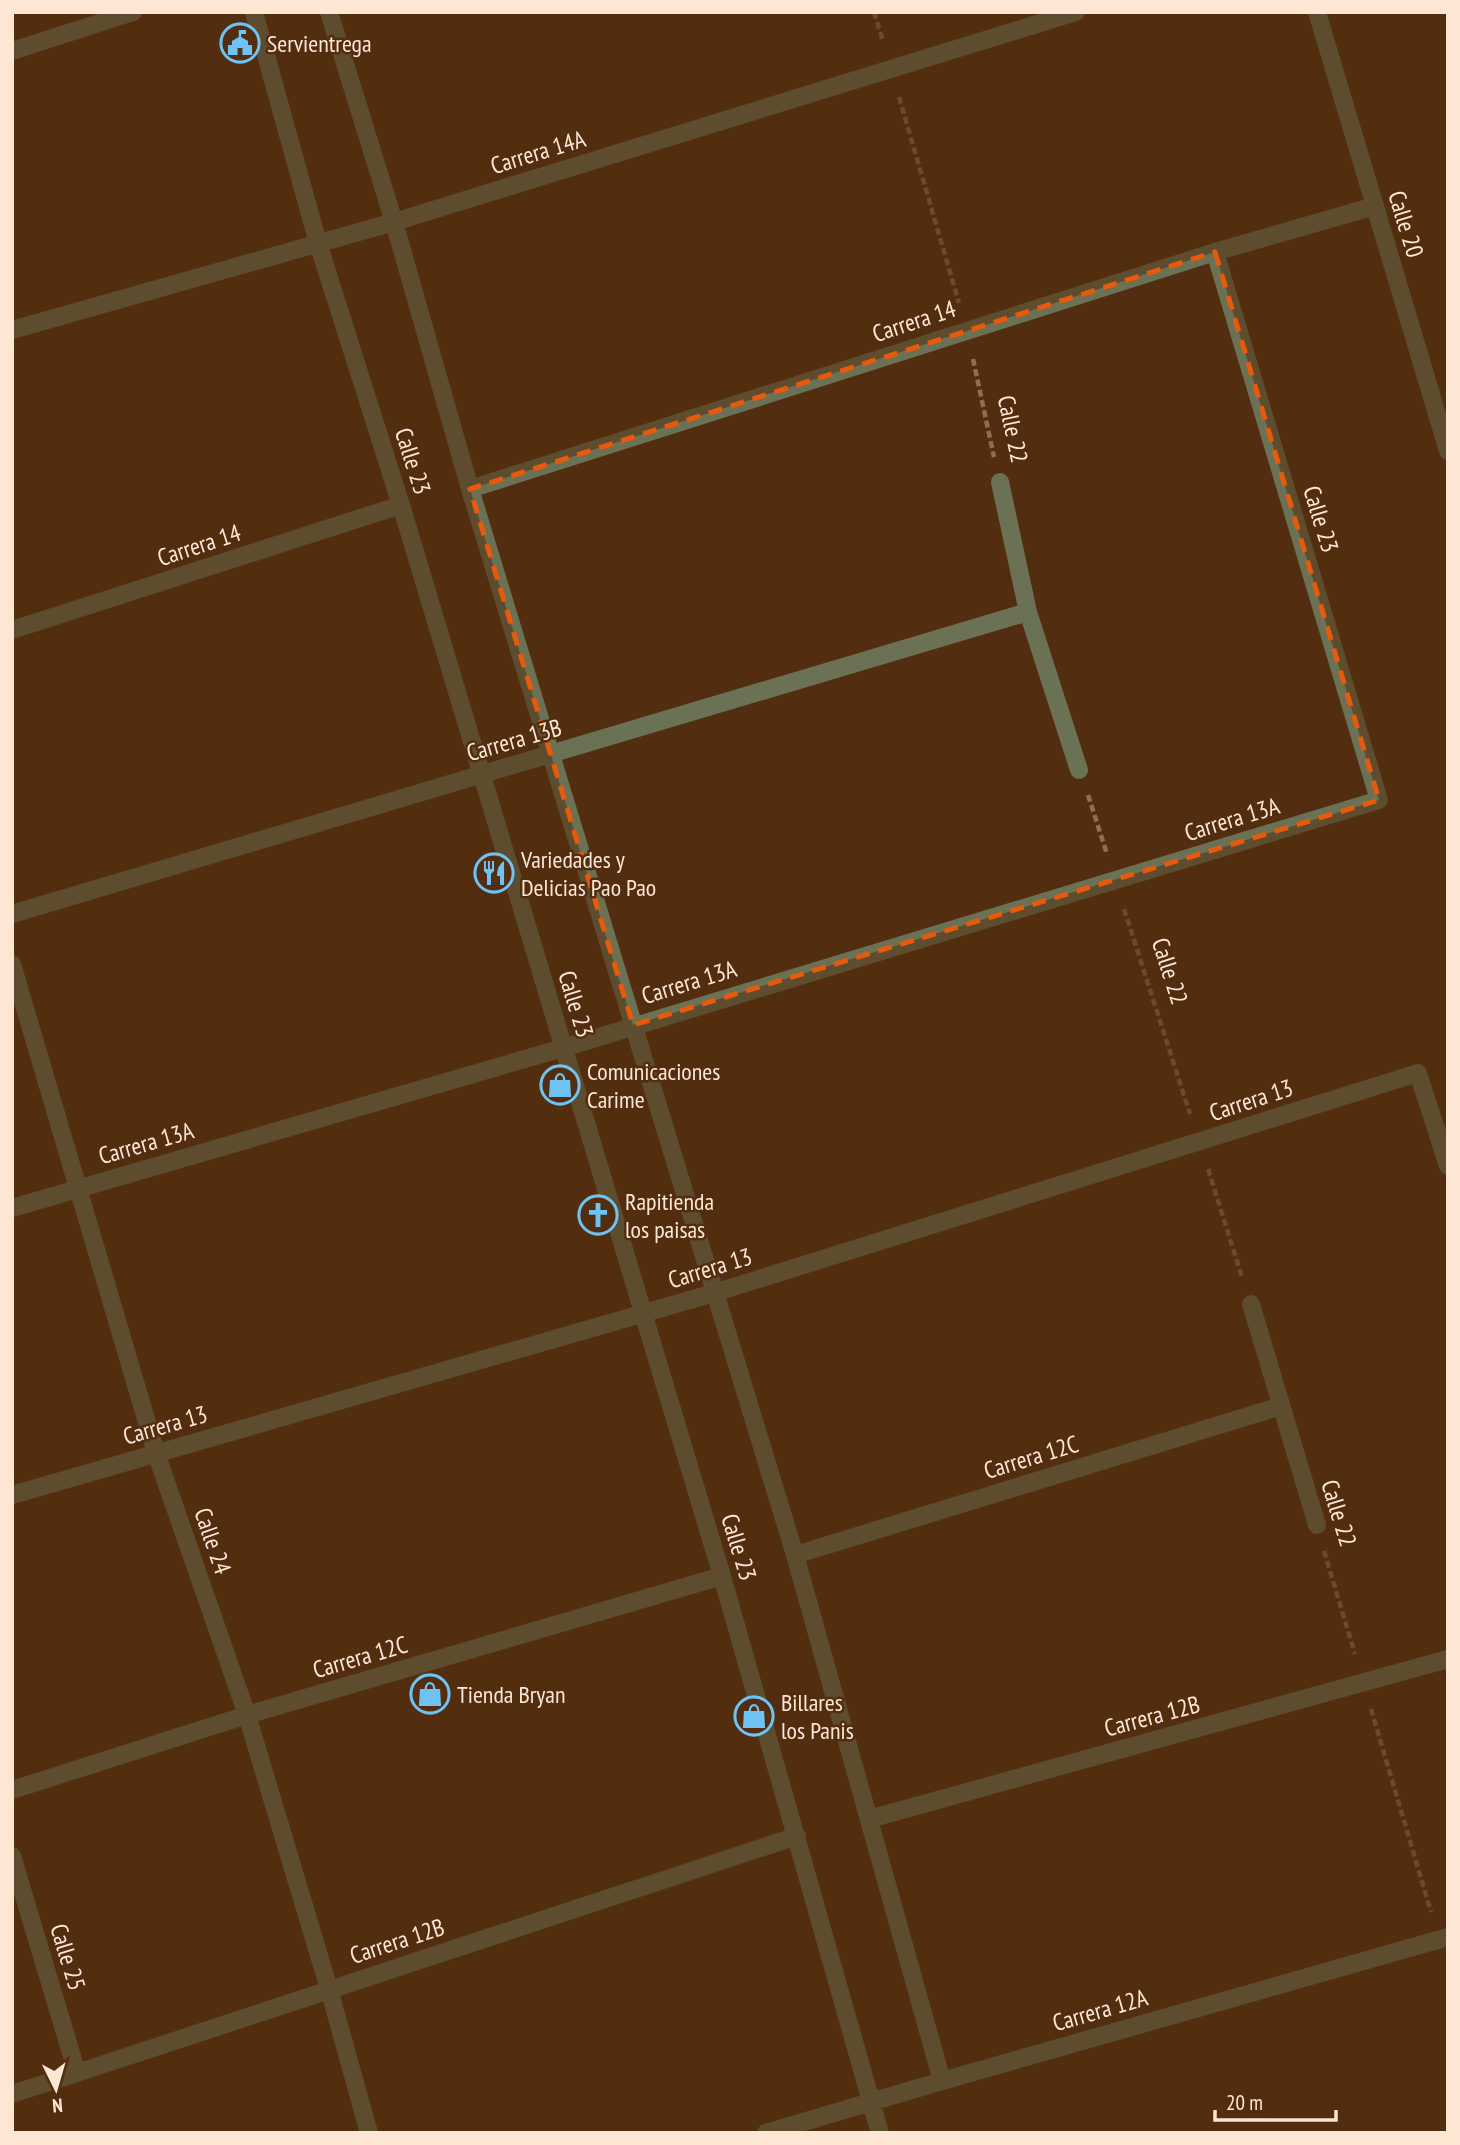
<svg xmlns="http://www.w3.org/2000/svg" width="1460" height="2145" viewBox="0 0 1460 2145" font-family="'PT Sans Narrow',sans-serif">
<style>
.lines{fill:none;stroke-linecap:round;stroke-linejoin:round}
.path{stroke:#8f6e55;stroke-width:4.5;stroke-dasharray:7 3.5;stroke-linecap:butt}
.service{stroke:#6b7154;stroke-width:18}
.minor{stroke:#6b7154;stroke-width:18}
.marked{fill:none;stroke:#e8590c;stroke-width:5;stroke-dasharray:14 9;stroke-linejoin:round}
.labels{text-anchor:middle;dominant-baseline:central;stroke-width:5;stroke-linejoin:round;paint-order:stroke}
.poi-label{font-size:24px;fill:#fee6d5;stroke:#522d0f;text-anchor:start}
.street-label{font-size:24px;fill:#fee6d5;stroke:#522d0f}
</style>
<rect width="100%" height="100%" fill="#522d0f"/>
<g class="lines">
<path class="path" d="M874 12 883 41
M899 97 959 303
M973 359 994 457
M1088 795 1107 854
M1124 909 1190 1114
M1208 1169 1242 1277
M1324 1551 1355 1654
M1371 1709 1431 1912"/>
<path class="service" d="M12 51 133 12
M1215 252 1375 206
M12 964 156 1453 247 1715 329 1989 369 2133
M12 2094 77 2073"/>
<path class="minor" d="M254 12 318 243 401 505 722 1576 880 2133
M329 12 394 222 470 489 795 1555 942 2081
M1317 12 1448 451
M12 330 394 222 1076 12
M1000 482 1028 612 1079 770
M12 630 401 505
M12 914 1028 612
M12 1208 563 1048 1379 800 1215 252 470 489
M1251 1304 1317 1525
M12 1495 714 1293 1418 1073 1448 1166
M795 1555 1281 1406
M12 1790 247 1715 722 1576
M869 1819 1448 1659
M12 1856 77 2073 797 1836
M766 2133 942 2081 1448 1937"/>
</g>
<path d="M0 0H1460V2145H0ZM1215 252 1379 800 633 1025 470 489Z" fill="#522d0f" fill-opacity=".55" fill-rule="evenodd"/>
<path class="marked" d="M1215 252 1379 800 633 1025 470 489Z"/>
<defs>
<g id="civic-ring" transform="scale(2.0125)"><circle r="9.5" fill="#522d0f" stroke="#6fc2f4" stroke-width="1.5"/><path d="M-.6-6.5H3V-4.5H.6V-3L4-1V1h2V6H-6V1h2V-1L-.6-3ZM-1.2 2.5V6h2.4V2.5Z" fill="#6fc2f4"/></g>
<g id="restaurant-ring" transform="scale(2.0125)"><circle r="9.5" fill="#522d0f" stroke="#6fc2f4" stroke-width="1.5"/><path d="M-5-6h1v4h1v-4h1v4h1v-4h1v5L-1.5 .5V6h-2V.5L-5-1ZM5-6V6H3V1.5H1.5Q1.5-4 5-6Z" fill="#6fc2f4"/></g>
<g id="shop-ring" transform="scale(2.0125)"><circle r="9.5" fill="#522d0f" stroke="#6fc2f4" stroke-width="1.5"/><path d="M-5-2.5h2.3a2.7 3.5 0 0 1 5.4 0H5L5.5 6h-11ZM-1.5-2.5h3a1.5 2.3 0 0 0-3 0Z" fill="#6fc2f4"/></g>
<g id="church-ring" transform="scale(2.0125)"><circle r="9.5" fill="#522d0f" stroke="#6fc2f4" stroke-width="1.5"/><path d="M-1.2-6h2.4v3.5h3.3v2.4h-3.3V6h-2.4V-.1h-3.3v-2.4h3.3Z" fill="#6fc2f4"/></g>
</defs>
<g fill-rule="evenodd">
<use href="#civic-ring" x="240" y="43"/>
<use href="#restaurant-ring" x="494" y="873"/>
<use href="#shop-ring" x="560" y="1085"/>
<use href="#church-ring" x="598" y="1215"/>
<use href="#shop-ring" x="430" y="1694"/>
<use href="#shop-ring" x="754" y="1716"/>
</g>
<g class="labels">
<g class="poi-label">
<text x="267" y="43">Servientrega</text>
<text x="521" y="859">Variedades y<tspan x="521" dy="28">Delicias Pao Pao</tspan></text>
<text x="587" y="1071">Comunicaciones<tspan x="587" dy="28">Carime</tspan></text>
<text x="625" y="1201">Rapitienda<tspan x="625" dy="28">los paisas</tspan></text>
<text x="457" y="1694">Tienda Bryan</text>
<text x="781" y="1702">Billares<tspan x="781" dy="28">los Panis</tspan></text>
</g>
<g class="street-label">
<text transform="translate(538 152) rotate(-17)">Carrera 14A</text>
<text transform="translate(1406 224) rotate(73)">Calle 20</text>
<text transform="translate(914 321) rotate(-18)">Carrera 14</text>
<text transform="translate(1013 429) rotate(78)">Calle 22</text>
<text transform="translate(413 461) rotate(72)">Calle 23</text>
<text transform="translate(1321 519) rotate(73)">Calle 23</text>
<text transform="translate(199 545) rotate(-18)">Carrera 14</text>
<text transform="translate(514 740) rotate(-16)">Carrera 13B</text>
<text transform="translate(1232 819) rotate(-17)">Carrera 13A</text>
<text transform="translate(1170 971) rotate(72)">Calle 22</text>
<text transform="translate(689 982) rotate(-17)">Carrera 13A</text>
<text transform="translate(576 1004) rotate(73)">Calle 23</text>
<text transform="translate(1251 1100) rotate(-18)">Carrera 13</text>
<text transform="translate(146 1143) rotate(-16)">Carrera 13A</text>
<text transform="translate(710 1268) rotate(-17)">Carrera 13</text>
<text transform="translate(165 1425) rotate(-16)">Carrera 13</text>
<text transform="translate(1031 1457) rotate(-17)">Carrera 12C</text>
<text transform="translate(1339 1513) rotate(73)">Calle 22</text>
<text transform="translate(213 1541) rotate(71)">Calle 24</text>
<text transform="translate(739 1547) rotate(73)">Calle 23</text>
<text transform="translate(360 1657) rotate(-16)">Carrera 12C</text>
<text transform="translate(1152 1716) rotate(-15)">Carrera 12B</text>
<text transform="translate(397 1941) rotate(-18)">Carrera 12B</text>
<text transform="translate(68 1957) rotate(73)">Calle 25</text>
<text transform="translate(1100 2010) rotate(-16)">Carrera 12A</text>
</g>
</g>
<rect width="1460" height="2145" fill="none" stroke="#fee6d5" stroke-width="28"/>
<g transform="translate(56 2089) rotate(175)" stroke="#522d0f" stroke-width="5" paint-order="stroke">
<path d="M0-5L12 26L0 18L-12 26Z" fill="#fee6d5"/>
<text y="-10" font-size="19" font-weight="bold" text-anchor="middle" fill="#fee6d5">N</text>
</g>
<path d="M1215 2110v10h121v-10" fill="none" stroke="#fee6d5" stroke-width="3.5"/>
<text x="1226" y="2110" font-size="21" fill="#fee6d5" stroke="#522d0f" stroke-width="5" paint-order="stroke">20 m</text>
</svg>
